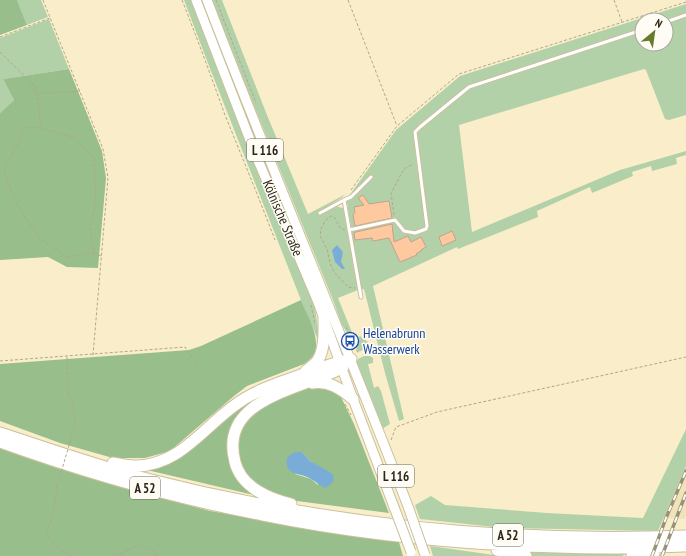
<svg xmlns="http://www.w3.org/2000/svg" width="686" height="556" viewBox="0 0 686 556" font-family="'PT Sans Narrow',sans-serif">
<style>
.built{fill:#f1e3b8}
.green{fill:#b3d1a8;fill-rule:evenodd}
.forest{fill:#98be8b;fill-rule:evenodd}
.water{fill:#79add7}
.building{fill:#ffc9a0;stroke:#c2a38c}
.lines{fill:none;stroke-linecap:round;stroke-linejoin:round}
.service-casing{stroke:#cbc09d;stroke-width:5}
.primary-casing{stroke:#cbc09d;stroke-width:11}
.motorway-casing{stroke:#cbc09d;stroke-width:13}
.path{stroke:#b0a78a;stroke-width:1;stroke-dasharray:3 2;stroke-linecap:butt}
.service{stroke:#fff;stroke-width:3}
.primary{stroke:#fff;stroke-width:9}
.motorway{stroke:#fff;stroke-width:11}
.rail-casing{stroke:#9a9278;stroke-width:3.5}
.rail{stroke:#fefcf4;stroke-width:2;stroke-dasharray:6;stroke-linecap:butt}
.primary-bridge-casing{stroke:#cbc09d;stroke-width:11;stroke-linecap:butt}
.path-bridge{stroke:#b0a78a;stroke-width:1;stroke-dasharray:3 2;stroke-linecap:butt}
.primary-bridge{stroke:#fff;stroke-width:9}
.labels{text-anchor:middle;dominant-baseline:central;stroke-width:3;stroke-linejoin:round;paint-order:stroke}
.shield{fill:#fefcf4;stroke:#6b675b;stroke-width:1}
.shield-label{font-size:13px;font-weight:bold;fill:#2c2719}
.street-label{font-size:14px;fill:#2c2719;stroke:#fefcf4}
.transit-label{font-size:14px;fill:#164399;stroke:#fefcf4;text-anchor:start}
</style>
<rect width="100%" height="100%" fill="#faeeca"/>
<path class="built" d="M686 466V516L685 519 663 518Z"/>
<path class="green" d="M17 0H41L48 17 27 25Z
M184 0H192L315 307 320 345 301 300 209 66Z
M199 0H203L325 302 321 304Z
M211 0H222L267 115 308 214 346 194 341 198 319 212 320 215 336 206 345 209 358 290 338 298 353 335 357 340 360 336 368 342C368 348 363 350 358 352L352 336 350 337 342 325 333 300Z
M686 4V115L669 120 665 119 646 70 644 69 459 125 472 232 620 170 686 151V155L676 158 677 164 652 171 651 166 632 172 633 176 592 193 590 187 537 211 538 217 458 249 457 247 373 286 404 419 399 421 385 373 364 289 360 290 347 202 349 196 396 130 460 76ZM642 20H666V44H642Z
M49 19 69 69 3 79 14 100 0 113V38Z
M364 356H370L373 358V363L368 364 374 388 378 386 381 391 390 424 382 429 356 363 358 359Z
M686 429V466L658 531 504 528 420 519 415 505 431 496 445 505 547 513 643 518Z
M430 546 501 556H433Z
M522 552 626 554 622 556H531Z"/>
<path class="forest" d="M0 0H17L27 25 0 35Z
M69 69 102 151 106 178 98 268 67 267 48 257 0 260V113L14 100 3 79Z
M301 300C307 315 320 336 315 352 313 357 308 361 304 364L247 386 234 396 170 451 145 458H113L60 443 0 421V364L189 350 201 346Z
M314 386H324L343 393 341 397 354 424 389 513 297 501 267 491 248 476 238 456 240 431 246 420 267 405 298 391ZM303 453 310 461 318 466V485L311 479 295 474Z
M255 397 234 419 229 441 230 455 258 496 147 470Z
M0 446 116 486 210 511 399 542 403 556H0Z"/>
<path class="water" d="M337 245 343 252 341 262 345 269H342L335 262 332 250Z
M299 452 303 453 310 461 328 471 333 475 334 480 330 485 325 488C319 485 316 482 311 479 300 472 284 477 287 458L293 453Z"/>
<path class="building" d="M363 195 369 204 389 201 392 218 355 226 353 215 355 212 354 207 364 205 358 198Z
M392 224 394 242 408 236 411 242 421 237 426 247 421 250V251L416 254 417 255 400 262 389 238 373 241 372 238 355 240 354 233 356 232Z
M452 231 456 240 442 246 439 237Z"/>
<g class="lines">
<g class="service-casing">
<path id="service" d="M666 22 686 15
M344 200 361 297
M320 213 344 200 351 197 371 177
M349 230 395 220 404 231 415 233 426 229 427 226 415 132 420 127 469 87 642 30"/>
</g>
<g class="primary-casing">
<path id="primary" d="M196 0 255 153 318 302 353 399 394 507
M207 0C272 171 344 339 409 509"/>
</g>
<g class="motorway-casing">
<path id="motorway" d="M306 371C310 368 315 364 318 360 325 348 324 331 324 318
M312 383C328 380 341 389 353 399
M0 433C49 449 97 466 147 479 323 524 505 543 686 536
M0 442C86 473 174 498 263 515 376 538 495 547 609 548 635 548 660 547 686 546
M113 463C120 464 127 466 134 466 179 467 204 426 238 403 253 392 272 385 290 379 310 371 330 364 351 359
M291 504C269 499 241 487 235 462 220 406 282 393 321 377 328 374 337 371 343 367
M497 550 526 556
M632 556 654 553"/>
</g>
<path class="path" d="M43 0 103 149 108 178 93 355
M182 0C197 38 211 76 225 115 242 157 259 198 275 240
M216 0 256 103
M348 0 397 126
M614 0 622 22
M0 37 50 18
M0 52 30 81 37 95 41 127
M32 83 40 93H44L80 91
M351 190 397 126 459 74 686 2
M394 215 391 193 404 169 413 164
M345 230 340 228 335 218 331 216 325 221 321 229 320 236 327 249 330 263 334 272 348 287 355 288
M94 253 67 257 38 237 16 203 4 170 26 127 41 128 75 138 94 158 96 202 90 228 94 253 101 256
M311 305 315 324
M346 327 358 353
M67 357 68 394 73 403 75 424 71 439
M0 361 185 347 198 367
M345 404 351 415
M391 440 396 427 437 412 686 357
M57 486 53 514 47 531C49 543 61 550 71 556
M116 556 139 544 153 551 157 556"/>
<use href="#service" class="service"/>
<use href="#primary" class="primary"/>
<use href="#motorway" class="motorway"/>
<g class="rail-casing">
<path id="rail" d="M652 556 666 518 686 471
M662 556 686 493"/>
</g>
<use href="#rail" class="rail"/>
<g class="primary-bridge-casing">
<path id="primary-bridge" d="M394 507 411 552
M409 509 425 555"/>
</g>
<path class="path-bridge" d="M57 486 71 439"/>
<use href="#primary-bridge" class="primary-bridge"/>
</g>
<defs>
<g id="bus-ring" transform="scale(0.9)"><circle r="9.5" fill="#fefcf4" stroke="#1a4fb4" stroke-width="1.5"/><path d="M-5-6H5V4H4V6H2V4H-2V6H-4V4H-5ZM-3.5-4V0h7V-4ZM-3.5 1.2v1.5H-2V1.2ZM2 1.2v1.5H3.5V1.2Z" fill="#1a4fb4"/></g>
</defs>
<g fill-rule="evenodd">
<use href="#bus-ring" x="350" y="341"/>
</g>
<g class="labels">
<g class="shield">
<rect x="247" y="139" width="36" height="22" rx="3"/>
<rect x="378" y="465" width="36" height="22" rx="3"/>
<rect x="130" y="477" width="30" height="22" rx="3"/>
<rect x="493" y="524" width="30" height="22" rx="3"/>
</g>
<g class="shield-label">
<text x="265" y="150">L 116</text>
<text x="396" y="476">L 116</text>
<text x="145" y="488">A 52</text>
<text x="508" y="535">A 52</text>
</g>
<g class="street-label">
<text transform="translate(283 218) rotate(67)">Kölnische Straße</text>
</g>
<g class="transit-label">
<text x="363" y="333">Helenabrunn<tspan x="363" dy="16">Wasserwerk</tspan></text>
</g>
</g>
<g transform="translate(654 32) rotate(29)"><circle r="19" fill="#fefcf4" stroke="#aaa79c"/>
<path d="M0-3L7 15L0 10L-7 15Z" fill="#667b2c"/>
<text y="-6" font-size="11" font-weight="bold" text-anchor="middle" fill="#2c2719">N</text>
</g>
</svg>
